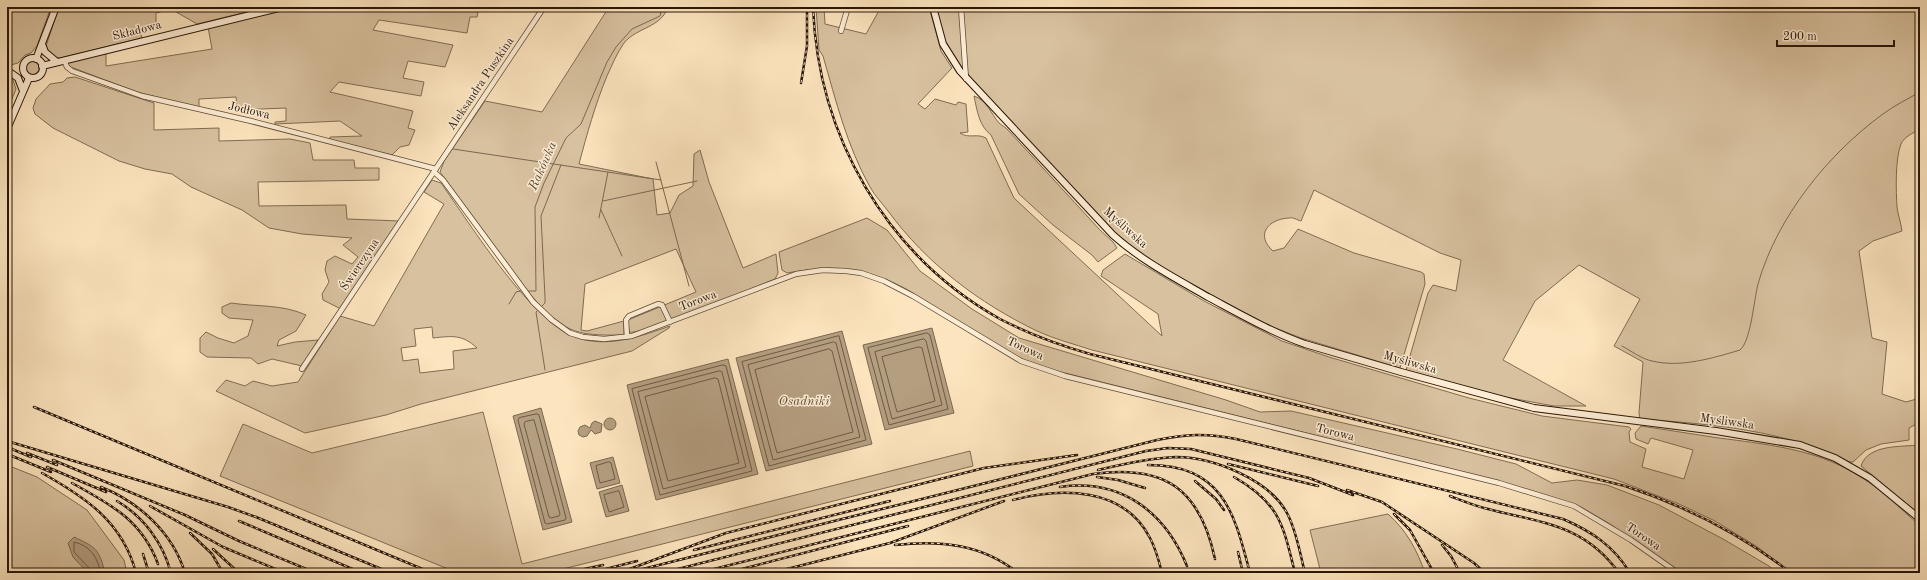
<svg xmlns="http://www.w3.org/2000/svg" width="1927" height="580" viewBox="0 0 1927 580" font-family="'Old Standard TT',serif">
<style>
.green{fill:#d8c19f;stroke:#806c53;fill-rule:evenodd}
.water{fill:#b49e80;stroke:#7c6850}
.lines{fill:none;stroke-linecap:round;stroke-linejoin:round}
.shore{stroke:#6e5a44;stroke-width:1}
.stream{stroke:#7c6850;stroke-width:1}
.street-casing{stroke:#5d4a35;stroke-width:6}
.secondary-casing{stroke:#281607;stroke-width:8}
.street{stroke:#fdedd5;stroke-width:4.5}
.secondary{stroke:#fdedd5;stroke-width:6}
.rail-casing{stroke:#281607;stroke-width:2.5}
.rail{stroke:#fdedd5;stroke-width:1;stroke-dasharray:3;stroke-linecap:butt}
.labels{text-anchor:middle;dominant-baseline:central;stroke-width:3;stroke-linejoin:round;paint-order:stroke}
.street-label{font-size:12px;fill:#281607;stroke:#fdedd5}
.water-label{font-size:13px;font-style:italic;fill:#604c37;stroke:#fdedd5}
</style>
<rect width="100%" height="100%" fill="#fce4be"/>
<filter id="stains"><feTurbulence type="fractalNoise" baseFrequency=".005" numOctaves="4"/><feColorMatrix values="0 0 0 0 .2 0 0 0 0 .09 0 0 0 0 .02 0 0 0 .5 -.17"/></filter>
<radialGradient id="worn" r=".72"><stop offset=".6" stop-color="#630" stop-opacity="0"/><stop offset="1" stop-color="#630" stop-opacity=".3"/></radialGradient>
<path class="green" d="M7 7H51L37 46 31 53 25 55 18 63 7 66Z
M59 7H267L197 24 171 9 156 13V25L140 31 142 38 60 58C54 58 47 52 46 46Z
M298 7H479L477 17H470L467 33 379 20 373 30 453 45 445 67 408 61 403 78 424 82 421 96 339 82 330 92 413 111 408 128 415 130 409 145 400 147 392 155 330 140V137L362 136 340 121 275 124V122L286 121V108L237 110 236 97 199 99V108L137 92 68 66 67 62 106 53V66L212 49 208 27Z
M609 7H668C661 28 637 27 624 43 617 53 612 65 607 76 595 105 587 134 579 164L653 179 657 215 670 213 679 195 693 186 694 154 700 150 709 182 743 268 776 254 778 273 775 279C754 287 642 336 629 332L628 320 696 292 676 249 585 284 581 330 587 331 624 321V335C573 336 563 332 529 293L440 172 444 161 485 101 542 112Z
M816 7H824L825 24 866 34 881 7H929L941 51 952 68 918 104 925 109 935 99 956 105 958 102 966 104 968 132 960 133C969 139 977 133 986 138L1014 198 1162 336 1158 314 1101 276 1103 270 1125 254 1204 301 1282 341 1329 357 1469 398 1542 416 1629 427 1631 429 1629 432 1630 442 1646 449 1642 467 1684 479 1693 450 1651 438 1648 444 1636 439 1635 433 1641 426C1667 430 1693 434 1719 438 1765 444 1815 449 1856 474 1880 488 1900 508 1920 526V573H1792L1756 546 1715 521 1679 504 1614 479 1092 350C1074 344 1054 339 1037 331 979 303 927 264 888 211 882 203 875 196 870 187 847 146 836 101 823 56L819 50Z
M935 7H1920V129C1913 133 1904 137 1901 144 1895 159 1896 191 1897 207 1898 215 1901 223 1902 231L1873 241 1859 251 1872 338 1887 342 1882 394 1906 402 1920 398V422L1909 428V440L1881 444 1866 450 1853 462H1849C1787 430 1709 424 1640 419L1639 413 1643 362 1614 346 1640 299 1579 265 1535 301 1503 360 1586 406H1554L1494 395 1406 370 1428 293 1433 285 1456 291 1461 260 1440 253 1314 190 1301 221C1297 220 1293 217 1289 218 1268 219 1255 235 1273 251L1284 248 1298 229 1354 253 1421 272 1424 274 1425 284 1400 368 1301 338 1263 323 1152 262 1128 244 1105 224 962 70 943 37Z
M25 68a7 7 0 1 1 14 0a7 7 0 1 1-14 0Z
M7 77 13 80 16 89 7 111Z
M75 77 154 103V130L219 128V141L290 139 310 143 313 160H354L355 168H379V180L258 182 259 206 346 205 347 219 400 221 341 309 323 300 322 294 329 282 325 270 327 261 335 256 352 264 358 257 343 245 352 238 302 234 269 228 242 210 191 187 172 174 145 169 119 161 53 128 35 114 33 108 36 99 50 84 63 82 67 78Z
M974 96C987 100 991 114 999 123 1001 125 1005 127 1007 129L1100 230 1113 242 1117 248 1098 262 1092 255 1053 225 1019 194 991 135C979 126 977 110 974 96Z
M432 180 441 183C469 222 535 329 581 339 612 347 641 336 670 326L669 328 632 351 421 404 386 415 305 433 216 391 226 380 245 386 253 381 272 386 298 382 340 316 374 326 444 204 424 192ZM432 327 433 338C452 336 462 334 477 348L453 351 454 369 420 373 418 359 403 361 401 348 416 346 414 329Z
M867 218 887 230 920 271 972 309 1019 338 1226 400 1260 412 1291 411 1457 449 1516 464 1552 483 1577 480 1607 485 1659 505 1723 539 1769 566 1777 573H1682L1610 524 1581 507 1499 481 1057 371 1019 358 906 289C865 267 832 265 787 273L782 270 779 252Z
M231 303C257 307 282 304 306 315L296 331 279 340 277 346 295 342 318 340 302 366 272 359 258 364 251 358 207 357 200 352V338L206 332 218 338 234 343 248 336 253 320 229 318 222 313V307Z
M483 412 522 564 970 451 973 466 547 573H458L220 476 243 424 312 453Z
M1920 445V515L1861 466C1868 444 1901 447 1920 445Z
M12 467 37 477 87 510 124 560 127 573H7V476Z
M1388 514C1407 531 1417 550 1425 573H1321L1310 530Z"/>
<path class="water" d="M932 328 954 413 885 430 863 345Z
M842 331 872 444 766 471 736 358Z
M728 359 758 474 656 500 627 385Z
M541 408 572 522 543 530 513 416Z
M604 424a6 6 0 1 1 12 0a6 6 0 1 1-12 0Z
M595 421 602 424 601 432 595 434 591 430 587 436 583 437 579 435 578 431 580 427 585 425 590 428 592 423Z
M613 457 620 483 597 489 590 463Z
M622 485 629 511 606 517 599 492Z
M74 537C95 547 99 548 105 573H88L73 557 68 543Z"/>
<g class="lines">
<path class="shore" d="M927 333 930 335 948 409 889 425 868 348Z
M839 336 866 440 769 466 742 362Z
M924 339 926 341 942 405 892 419 875 352Z
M834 342 836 343 860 437 773 460 748 365Z
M919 347 922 348 935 401 897 412 882 357Z
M829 349 832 351 853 432 777 453 755 370Z
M723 365 726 366 752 471 660 495 632 389Z
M720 371 722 372 746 467 663 489 638 392Z
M715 378 718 379 739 463 668 481 645 397Z
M537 414 539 415 566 518 565 520 547 524 545 523 518 420 519 418Z
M534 420 560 514 559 516 551 518 549 517 524 424 525 422Z
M609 462 611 463 615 479 600 483 596 466Z
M619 491 624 507 609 512 604 495Z
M91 573 90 569 74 552V542C91 546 97 557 101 573"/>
<path class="stream" d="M453 149 661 180
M656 162 689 286
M603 201 697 181
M601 210 622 256
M599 218 608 172
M528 291H536L535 207 544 183 566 138 581 124 607 62 616 47 632 29 660 16 662 7
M509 304 516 292 521 291
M542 306 545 303V297L541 216 561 165
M537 311 536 312 545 370
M1622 346C1631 351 1642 359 1652 361 1681 368 1713 358 1740 350 1751 341 1754 299 1758 284 1777 217 1828 154 1883 114 1895 105 1908 99 1920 92"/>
<g class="street-casing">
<path id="street" d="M961 7 966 79
M841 31 848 7
M64 60 67 67 72 71 142 96 251 121 436 169
M434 172 443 180 533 302 552 320 570 333 583 337 604 339 632 336 796 274 823 270 846 271 861 273 884 281 913 296 1021 361 1065 376 1499 483 1574 506 1631 540 1678 573
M627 337 626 320 629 316 658 304 662 305 670 322
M302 369 544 7"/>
</g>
<g class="secondary-casing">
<path id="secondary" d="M933 7 943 44 960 71 1113 235C1142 261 1175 278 1208 297 1240 314 1271 332 1305 344L1401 372 1534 408 1716 431 1800 445 1835 458 1870 478 1920 519
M42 44 45 52 57 62
M23 68a10 10 0 1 1 20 0a10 10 0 1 1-20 0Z
M36 59 56 7
M42 66 283 7
M8 71 18 78 23 91
M7 129 29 78"/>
</g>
<use href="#street" class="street"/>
<use href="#secondary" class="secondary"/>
<g class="rail-casing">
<path id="rail" d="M813 7C818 136 886 255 1000 319 1029 334 1059 345 1090 354L1625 486C1685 506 1741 534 1791 573
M801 83 807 46V7
M34 407 432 573
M7 441 228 507 256 517 391 573
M7 447 31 457
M27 453 57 465
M7 454 51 472
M53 460 185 515 239 541 316 573
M1228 464 1318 486
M1148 465C1223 465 1234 512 1250 573
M47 467 106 492
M1098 470C1123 464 1150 458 1176 457 1213 457 1271 480 1288 515 1297 533 1300 554 1305 573
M42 473C85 497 123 522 136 573
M1097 477 1118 480 1145 488
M1234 477C1280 503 1283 525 1295 573
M1195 481 1216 499 1224 510
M72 483C110 504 142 520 158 564
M101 487C139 502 173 533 185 573
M1060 487C1121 478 1165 512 1187 566
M1347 490 1382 502 1474 563 1485 573
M1450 496C1463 501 1475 506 1488 509 1541 523 1584 524 1619 573
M1013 500C1061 487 1124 487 1150 538 1156 549 1159 561 1162 573
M117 501C144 517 163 543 171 573
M150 506 223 547 285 573
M1394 514 1410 530 1434 573
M239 521 362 573
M190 533 212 554 223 573
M895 545C940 540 982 544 1018 573
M1442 545 1451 556 1460 573
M213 549 239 573
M694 550 890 501
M1238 552 1243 573
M143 554 149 573
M725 571 742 569 908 526
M566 573 603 565
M590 573 637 561
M619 573 726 533 984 468 1077 455
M627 573 1157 440C1186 434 1206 433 1236 439L1563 519C1591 531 1614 546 1630 573
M662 573 1146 451 1168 448 1191 449 1309 478 1353 495
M698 573 1093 474C1165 464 1200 489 1215 559
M758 573 776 569
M771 573 890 543 1004 501"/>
</g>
<use href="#rail" class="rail"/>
</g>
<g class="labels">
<g class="street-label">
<text transform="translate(137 31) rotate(-14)">Składowa</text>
<text transform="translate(481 84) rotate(-56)">Aleksandra Puszkina</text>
<text transform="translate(249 111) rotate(13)">Jodłowa</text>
<text transform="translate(1125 228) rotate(42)">Myśliwska</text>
<text transform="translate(360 265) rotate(-56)">Świerczyna</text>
<text transform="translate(698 301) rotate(-21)">Torowa</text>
<text transform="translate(1025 349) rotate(25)">Torowa</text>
<text transform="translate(1410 363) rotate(16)">Myśliwska</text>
<text transform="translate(1727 422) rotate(8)">Myśliwska</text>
<text transform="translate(1335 433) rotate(14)">Torowa</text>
<text transform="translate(1643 537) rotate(34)">Torowa</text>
</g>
<g class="water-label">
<text transform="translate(543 166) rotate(-66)">Rakówka</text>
<text x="804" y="401">Osadniki</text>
</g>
</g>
<rect width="1927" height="580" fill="none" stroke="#fce4be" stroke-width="24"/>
<rect x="8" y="8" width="1911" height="564" fill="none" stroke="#281607" stroke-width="2"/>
<rect x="12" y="12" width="1903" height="556" fill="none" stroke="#281607"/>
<path d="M1777 40v6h117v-6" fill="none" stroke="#281607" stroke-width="2"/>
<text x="1783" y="40" font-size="12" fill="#281607" stroke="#fdedd5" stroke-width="3" paint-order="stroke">200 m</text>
<rect width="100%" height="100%" filter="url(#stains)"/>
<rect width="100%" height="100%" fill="url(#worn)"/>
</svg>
